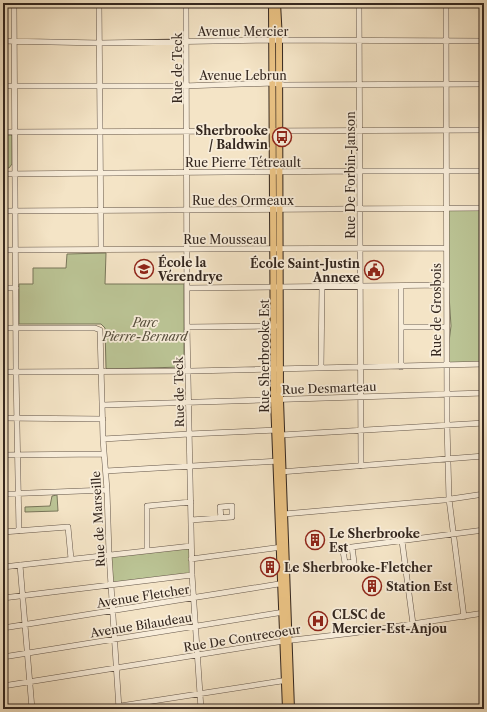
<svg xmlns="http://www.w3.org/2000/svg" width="487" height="712" viewBox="0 0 487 712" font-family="'Libre Caslon Text',serif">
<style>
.green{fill:#bbc495;stroke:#78765a}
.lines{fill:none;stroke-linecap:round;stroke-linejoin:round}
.minor-casing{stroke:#645649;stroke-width:6}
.major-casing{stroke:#34271f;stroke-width:8}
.minor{stroke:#f8edda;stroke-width:5}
.major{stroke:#eac283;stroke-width:6}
.labels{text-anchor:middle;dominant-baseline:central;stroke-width:3.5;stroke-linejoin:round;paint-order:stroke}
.street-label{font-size:12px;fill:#34271f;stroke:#f8edda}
.poi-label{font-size:12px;font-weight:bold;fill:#34271f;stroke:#f8edda;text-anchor:start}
.park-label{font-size:12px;font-style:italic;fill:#564e3c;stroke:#f8edda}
</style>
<rect width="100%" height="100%" fill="#f4e4c6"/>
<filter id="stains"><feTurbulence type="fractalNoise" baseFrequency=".005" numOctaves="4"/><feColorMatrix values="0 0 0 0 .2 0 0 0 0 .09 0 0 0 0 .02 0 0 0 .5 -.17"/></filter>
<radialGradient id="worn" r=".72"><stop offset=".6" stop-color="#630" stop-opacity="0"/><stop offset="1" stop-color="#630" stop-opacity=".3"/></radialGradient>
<path class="green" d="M3 135H11L12 136V164L9 168H3Z
M446 208 484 209V364L446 366 451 326 446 248Z
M106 253 105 284H184V367L107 369 106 368 105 328 101 324H19V284H33V268H66L67 254Z
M57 495 58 511 25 512V507L50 506 52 496Z
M191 546 192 575 111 585 109 554Z"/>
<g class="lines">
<g class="minor-casing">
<path id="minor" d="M14 3 16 372 19 531
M99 3 101 249
M186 3 187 327 192 575 201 709
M359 3 361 466
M446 3 447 425 449 499 464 617
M3 41 100 43 269 40 484 41
M3 86H183L273 83 284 85 484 84
M3 132 484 130
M3 174 360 171H484
M3 211 484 208
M3 250 446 248
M3 288H16
M188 288 446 285
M187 327 276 326
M401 327H446
M3 328H95L100 330 103 439 107 490 109 554 119 709
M401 367V286
M321 368 322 286
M3 372 191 371 484 364
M103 405 484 393
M3 418 103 419
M281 435 484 423
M103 439 189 434 278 430
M3 455 104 454
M106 471 279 461
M280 472 484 456
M3 494 107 490
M284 514 444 500 484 494
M191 520 232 517V506L220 507 221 518
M3 532 68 527 71 559
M402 541 413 624
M352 547 354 562 345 563 343 551 345 548 352 547 484 530
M147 550V506L191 502
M191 559 282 547
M20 565 32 709
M3 567 191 546
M3 598 192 575
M3 628 285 583
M3 657 284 612
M3 686 284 641 353 633 484 613
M101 709 288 680"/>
</g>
<g class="major-casing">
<path id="major" d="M272 3 274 400 286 709
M277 3 279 40 280 400 291 709"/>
</g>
<use href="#minor" class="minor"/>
<use href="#major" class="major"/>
</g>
<defs>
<g id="bus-ring" transform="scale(1)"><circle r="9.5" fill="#f8edda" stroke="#8f2418" stroke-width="1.5"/><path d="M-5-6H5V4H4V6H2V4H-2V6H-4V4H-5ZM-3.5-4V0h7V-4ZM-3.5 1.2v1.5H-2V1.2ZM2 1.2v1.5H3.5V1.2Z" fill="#8f2418"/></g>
<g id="school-ring" transform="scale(1)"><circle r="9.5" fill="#f8edda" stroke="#8f2418" stroke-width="1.5"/><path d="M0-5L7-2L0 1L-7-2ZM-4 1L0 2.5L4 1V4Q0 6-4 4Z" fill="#8f2418"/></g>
<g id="civic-ring" transform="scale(1)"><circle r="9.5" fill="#f8edda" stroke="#8f2418" stroke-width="1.5"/><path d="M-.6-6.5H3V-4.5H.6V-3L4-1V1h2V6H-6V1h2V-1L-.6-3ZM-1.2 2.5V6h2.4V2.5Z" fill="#8f2418"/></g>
<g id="building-ring" transform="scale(1)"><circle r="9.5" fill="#f8edda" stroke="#8f2418" stroke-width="1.5"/><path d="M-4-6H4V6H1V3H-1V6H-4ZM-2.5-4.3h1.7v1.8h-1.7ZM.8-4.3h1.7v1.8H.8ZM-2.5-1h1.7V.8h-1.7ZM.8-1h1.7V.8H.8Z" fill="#8f2418"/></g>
<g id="hospital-ring" transform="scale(1)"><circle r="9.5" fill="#f8edda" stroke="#8f2418" stroke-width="1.5"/><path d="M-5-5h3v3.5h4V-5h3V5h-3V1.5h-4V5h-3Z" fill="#8f2418"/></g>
</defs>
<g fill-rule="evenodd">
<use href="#bus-ring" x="282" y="137"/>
<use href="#school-ring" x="144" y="269"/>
<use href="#civic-ring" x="374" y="270"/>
<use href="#building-ring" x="315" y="540"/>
<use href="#building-ring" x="270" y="567"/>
<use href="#building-ring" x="372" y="586"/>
<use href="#hospital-ring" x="318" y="621"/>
</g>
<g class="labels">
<g class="street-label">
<text x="243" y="31">Avenue Mercier</text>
<text transform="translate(177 68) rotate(-90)">Rue de Teck</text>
<text x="243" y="75">Avenue Lebrun</text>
<text x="243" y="162">Rue Pierre Tétreault</text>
<text transform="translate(350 175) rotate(-90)">Rue De Forbin-Janson</text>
<text x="243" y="200">Rue des Ormeaux</text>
<text x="225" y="239">Rue Mousseau</text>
<text transform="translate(436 310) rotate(-90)">Rue de Grosbois</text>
<text transform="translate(264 356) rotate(-90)">Rue Sherbrooke Est</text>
<text transform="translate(329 388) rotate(-2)">Rue Desmarteau</text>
<text transform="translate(179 392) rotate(-91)">Rue de Teck</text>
<text transform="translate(98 519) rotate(-93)">Rue de Marseille</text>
<text transform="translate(143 596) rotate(-9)">Avenue Fletcher</text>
<text transform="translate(141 625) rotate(-9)">Avenue Bilaudeau</text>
<text transform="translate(242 638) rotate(-9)">Rue De Contrecoeur</text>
</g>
<g class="poi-label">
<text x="268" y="130" text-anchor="end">Sherbrooke<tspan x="268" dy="14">/ Baldwin</tspan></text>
<text x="158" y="262">École la<tspan x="158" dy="14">Vérendrye</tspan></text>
<text x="360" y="263" text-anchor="end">École Saint-Justin<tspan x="360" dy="14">Annexe</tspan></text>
<text x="329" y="533">Le Sherbrooke<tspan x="329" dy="14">Est</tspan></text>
<text x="284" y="567">Le Sherbrooke-Fletcher</text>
<text x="386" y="586">Station Est</text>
<text x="332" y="614">CLSC de<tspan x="332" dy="14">Mercier-Est-Anjou</tspan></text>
</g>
<g class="park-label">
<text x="145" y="322">Parc<tspan x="145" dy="14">Pierre-Bernard</tspan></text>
</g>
</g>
<rect width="487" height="712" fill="none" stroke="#f4e4c6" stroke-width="16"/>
<rect x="4" y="4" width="479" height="704" fill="none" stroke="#34271f" stroke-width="2"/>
<rect x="8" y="8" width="471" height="696" fill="none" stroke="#34271f"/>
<rect width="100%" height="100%" filter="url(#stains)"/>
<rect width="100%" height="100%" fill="url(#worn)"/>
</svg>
